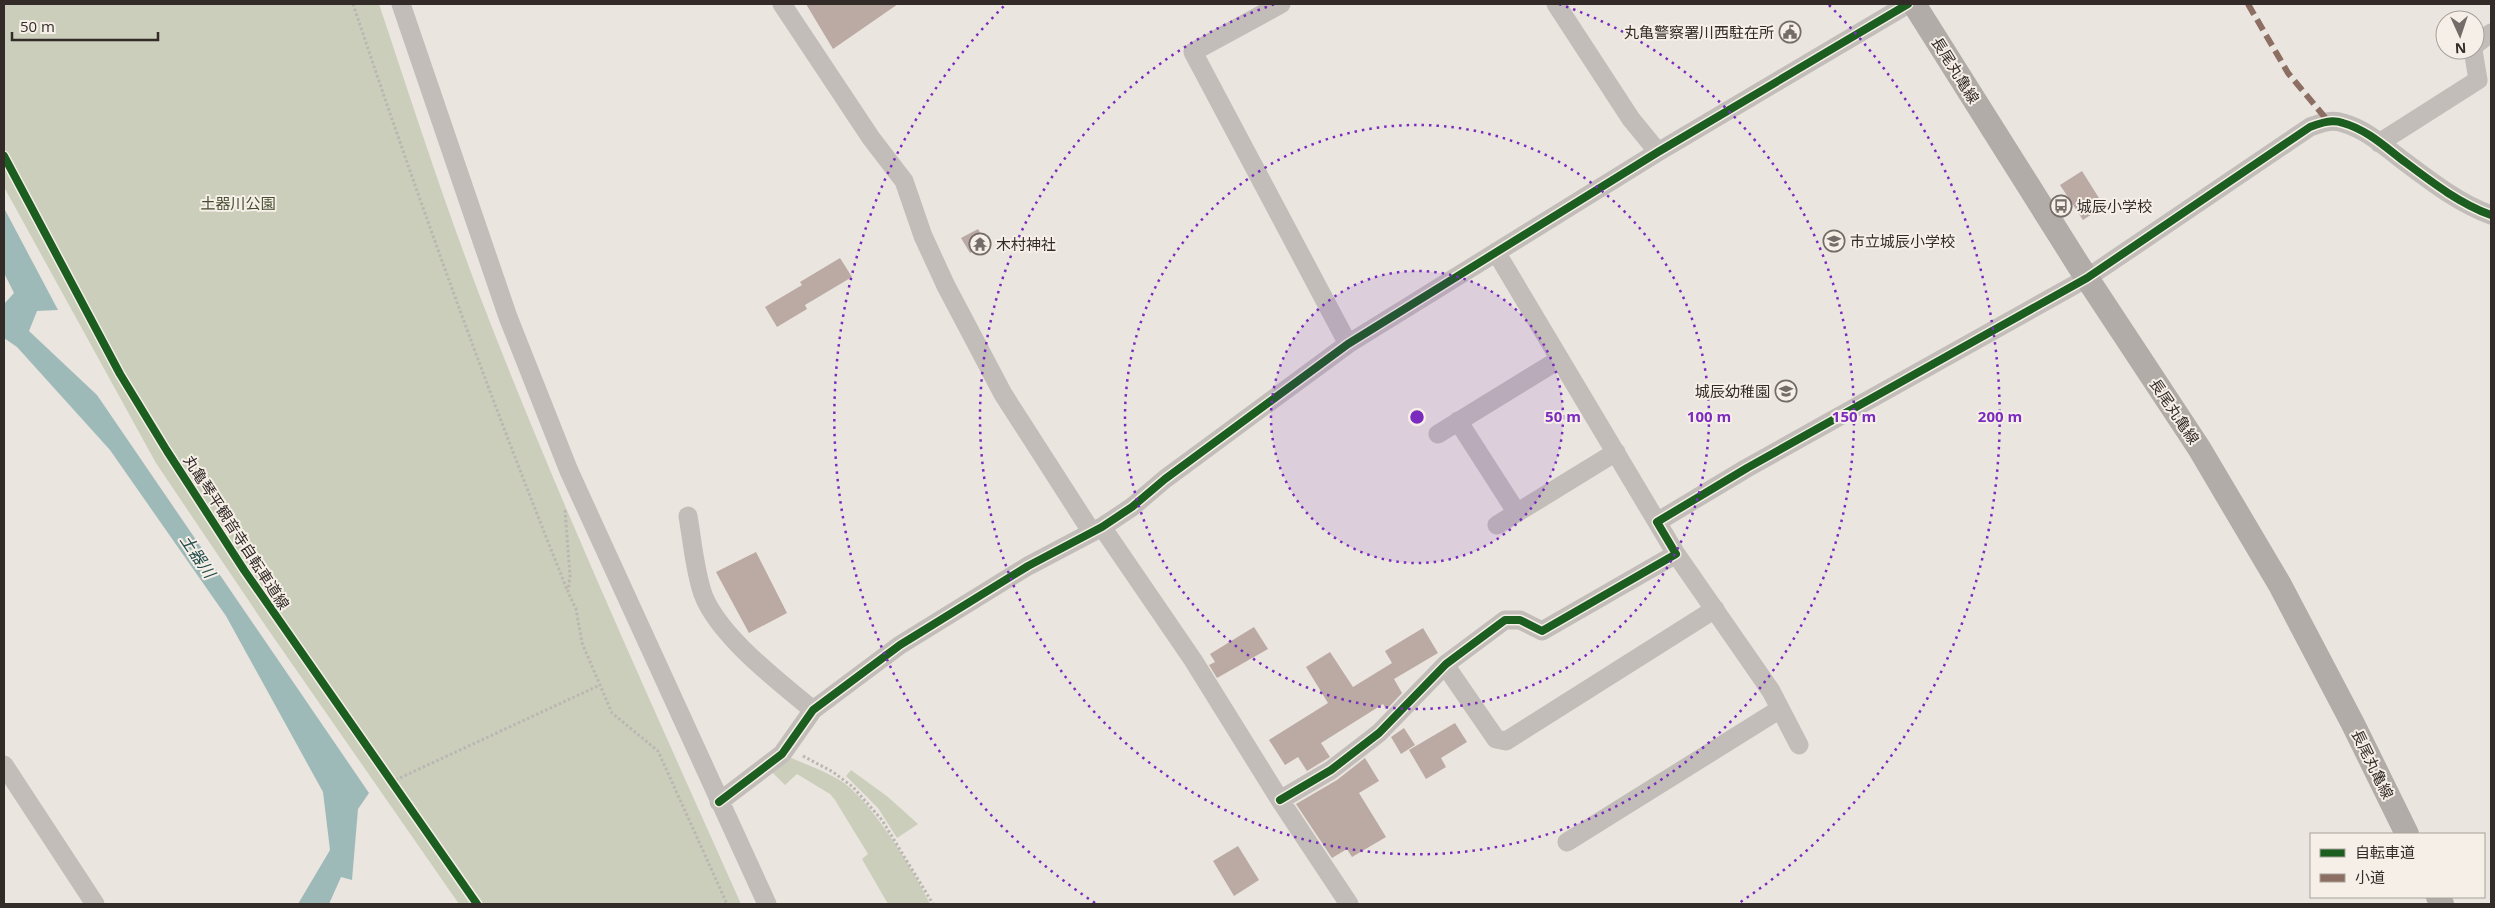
<svg xmlns="http://www.w3.org/2000/svg" width="2495" height="908" viewBox="0 0 2495 908" font-family="'Open Sans','Noto Sans JP',sans-serif">
<style>
.green{fill:#cbcebb}
.water{fill:#9ebab8}
.building{fill:#bbaaa3}
.lines{fill:none;stroke-linecap:round;stroke-linejoin:round}
.path{stroke:#bbb6b2;stroke-width:3;stroke-dasharray:2.5 2.5;stroke-linecap:butt}
.minor{stroke:#c2bdb9;stroke-width:19}
.major{stroke:#b1aca8;stroke-width:24}
.quiet{stroke:#8d6e63;stroke-width:6;stroke-dasharray:12 6;stroke-linecap:butt}
.cycleway-casing{stroke:#f6efe7;stroke-width:11}
.cycleway{stroke:#1b5e20;stroke-width:8}
.ring{fill:none;stroke:#7b2cbf;stroke-width:2.5;stroke-dasharray:2.5 5}
.labels{text-anchor:middle;dominant-baseline:central;stroke-width:4;stroke-linejoin:round;paint-order:stroke}
.poi-label{font-size:15px;fill:#332b28;stroke:#f6efe7;text-anchor:start}
.street-label{font-size:15px;fill:#332b28;stroke:#f6efe7}
.park-label{font-size:15px;fill:#434d2f;stroke:#f6efe7}
.water-label{font-size:16px;font-style:italic;fill:#234d4e;stroke:#f6efe7}
.centre{fill:#7b2cbf;stroke:#f6efe7;stroke-width:2.5}
.ring-label{font-size:15px;text-anchor:middle;font-weight:bold;fill:#7b2cbf;stroke:#f6efe7;stroke-width:4;stroke-linejoin:round;paint-order:stroke}
</style>
<rect width="100%" height="100%" fill="#eae5df"/>
<path class="green" d="M4 4H379C416 115 452 227 495 335 571 528 657 716 741 904H459L265 625 156 463 4 187Z
M789 757C807 765 828 772 844 783 874 805 914 871 930 904H888L862 859 868 854 835 800 830 794 797 774 785 785 772 772Z
M851 770 888 797 918 824 897 838 878 808 846 776Z"/>
<path class="water" d="M4 208 58 310 37 311 29 331 97 395 369 793 358 809 352 880 341 877 329 904H298L330 850 323 792 226 616 110 450 17 347 4 338V304L14 293 4 273Z"/>
<path class="building" d="M806 4H898L833 49Z
M2082 171 2104 206 2083 220 2060 185Z
M978 229 987 244 970 253 961 238Z
M840 258 852 277 805 305 807 309 777 327 765 307 802 285 800 282Z
M756 552 787 613 749 633 716 572Z
M1254 627 1268 649 1217 678 1209 665 1215 662 1210 654Z
M1423 628 1438 653 1394 679 1402 693 1388 708 1386 709 1383 704 1321 743 1330 757 1307 771 1298 757 1285 765 1269 740 1328 703 1306 667 1330 652 1353 687 1392 663 1385 651Z
M1455 723 1467 742 1441 758 1446 767 1426 779 1409 750Z
M1404 728 1415 745 1401 754 1391 737Z
M1365 758 1379 781 1359 793 1386 837 1352 857 1347 849 1332 858 1296 804 1337 780Z
M1238 846 1259 880 1234 896 1213 861Z"/>
<g class="lines">
<path class="path" d="M353 4C419 202 490 398 568 592
M565 510 570 576 568 592 576 609 582 643 612 713 658 751 727 904
M803 756 833 772 853 787 882 820 933 904
M391 782 600 685"/>
<path class="minor" d="M401 4 508 317 569 471 767 904
M782 4 871 138 904 181 923 236 946 286 1003 394 1091 531
M1281 4 1193 52 1348 344
M1556 4 1631 119 1658 152
M2475 45 2491 33
M2379 143 2478 80 2473 50
M1496 252 1657 522
M1458 421 1517 513
M1438 434 1560 359
M688 516C692 539 694 564 701 588 712 631 779 682 813 710
M1497 525 1616 452
M1102 527 1193 660 1280 800 1349 904
M1676 554 1771 691 1799 745
M1445 665 1496 739 1506 741 1715 609
M4 765 95 904
M1280 800 1331 770 1379 733 1446 664 1505 620H1520L1542 631 1676 554 1657 522 1747 468 2087 278 2310 127C2321 123 2331 119 2343 123 2365 129 2383 145 2401 159 2429 180 2458 203 2491 215
M719 802 782 754 813 710 900 645 1028 566 1102 527 1132 507 1165 479 1348 344 1658 152 1908 4
M1567 842 1780 709"/>
<path class="major" d="M1914 4 2079 266 2199 448 2280 585 2353 724 2407 834
M2438 897 2442 904"/>
<path class="quiet" d="M2248 4 2288 73 2328 121"/>
<g class="cycleway-casing">
<path id="cycleway" d="M4 156 120 374 167 451 244 570 477 904
M1280 800 1331 770 1379 733 1446 664 1505 620H1520L1542 631 1676 554 1657 522 1747 468 2087 278 2310 127C2321 123 2331 119 2343 123 2365 129 2383 145 2401 159 2429 180 2458 203 2491 215
M719 802 782 754 813 710 900 645 1028 566 1102 527 1132 507 1165 479 1348 344 1658 152 1908 4"/>
</g>
<use href="#cycleway" class="cycleway"/>
</g>
<circle cx="1417" cy="417" r="146" fill="#7b2cbf" fill-opacity=".12"/>
<g class="ring">
<circle cx="1417" cy="417" r="146"/>
<circle cx="1417" cy="417" r="292"/>
<path d="M1559 4A437 437 0 1 1 1275 4"/>
<path d="M1095 903A583 583 0 0 1 1005 5M1829 5A583 583 0 0 1 1739 903"/>
</g>
<defs>
<g id="civic-ring" transform="scale(1.125)"><circle r="9.5" fill="#f6efe7" stroke="#736c68" stroke-width="1.5"/><path d="M-.6-6.5H3V-4.5H.6V-3L4-1V1h2V6H-6V1h2V-1L-.6-3ZM-1.2 2.5V6h2.4V2.5Z" fill="#736c68"/></g>
<g id="bus-ring" transform="scale(1.125)"><circle r="9.5" fill="#f6efe7" stroke="#736c68" stroke-width="1.5"/><path d="M-5-6H5V4H4V6H2V4H-2V6H-4V4H-5ZM-3.5-4V0h7V-4ZM-3.5 1.2v1.5H-2V1.2ZM2 1.2v1.5H3.5V1.2Z" fill="#736c68"/></g>
<g id="school-ring" transform="scale(1.125)"><circle r="9.5" fill="#f6efe7" stroke="#736c68" stroke-width="1.5"/><path d="M0-5L7-2L0 1L-7-2ZM-4 1L0 2.5L4 1V4Q0 6-4 4Z" fill="#736c68"/></g>
<g id="temple-ring" transform="scale(1.125)"><circle r="9.5" fill="#f6efe7" stroke="#736c68" stroke-width="1.5"/><path d="M0-6L5-2H3V0L6.5 2.5H4V6H1.5V3h-3V6H-4V2.5H-6.5L-3 0V-2H-5Z" fill="#736c68"/></g>
</defs>
<g fill-rule="evenodd">
<use href="#civic-ring" x="1790" y="32"/>
<use href="#bus-ring" x="2061" y="206"/>
<use href="#school-ring" x="1834" y="241"/>
<use href="#temple-ring" x="980" y="244"/>
<use href="#school-ring" x="1786" y="391"/>
</g>
<g class="labels">
<g class="poi-label">
<text x="1774" y="32" text-anchor="end">丸亀警察署川西駐在所</text>
<text x="2077" y="206">城辰小学校</text>
<text x="1850" y="241">市立城辰小学校</text>
<text x="996" y="244">木村神社</text>
<text x="1770" y="391" text-anchor="end">城辰幼稚園</text>
</g>
<g class="street-label">
<text transform="translate(1956 70) rotate(58)">長尾丸亀線</text>
<text transform="translate(2175 411) rotate(56)">長尾丸亀線</text>
<text transform="translate(237 532) rotate(57)">丸亀琴平観音寺自転車道線</text>
<text transform="translate(2373 764) rotate(64)">長尾丸亀線</text>
</g>
<g class="park-label">
<text x="238" y="203">土器川公園</text>
</g>
<g class="water-label">
<text transform="translate(198 556) rotate(56)">土器川</text>
</g>
</g>
<circle cx="1417" cy="417" r="8" class="centre"/>
<g class="ring-label">
<text x="1563" y="422">50 m</text>
<text x="1709" y="422">100 m</text>
<text x="1854" y="422">150 m</text>
<text x="2000" y="422">200 m</text>
</g>
<rect width="2495" height="908" fill="none" stroke="#332b28" stroke-width="10"/>
<rect x="2310" y="833" width="175" height="65" fill="#f6efe7" stroke="#a8a19b"/>
<rect x="2320" y="849" width="25" height="8" fill="#1b5e20" stroke="#a8a19b"/>
<text x="2355" y="858" font-size="15" fill="#332b28">自転車道</text>
<rect x="2320" y="874" width="25" height="8" fill="#8d6e63" stroke="#a8a19b"/>
<text x="2355" y="883" font-size="15" fill="#332b28">小道</text>
<g transform="translate(2460 35) rotate(177)"><circle r="24" fill="#f6efe7" stroke="#a8a19b"/>
<path d="M0-4L9 19L0 12L-9 19Z" fill="#736c68"/>
<text y="-8" font-size="14" font-weight="bold" text-anchor="middle" fill="#332b28">N</text>
</g>
<path d="M12 32v8h146v-8" fill="none" stroke="#332b28" stroke-width="2.5"/>
<text x="20" y="32" font-size="15" fill="#332b28" stroke="#f6efe7" stroke-width="4" paint-order="stroke">50 m</text>
</svg>
